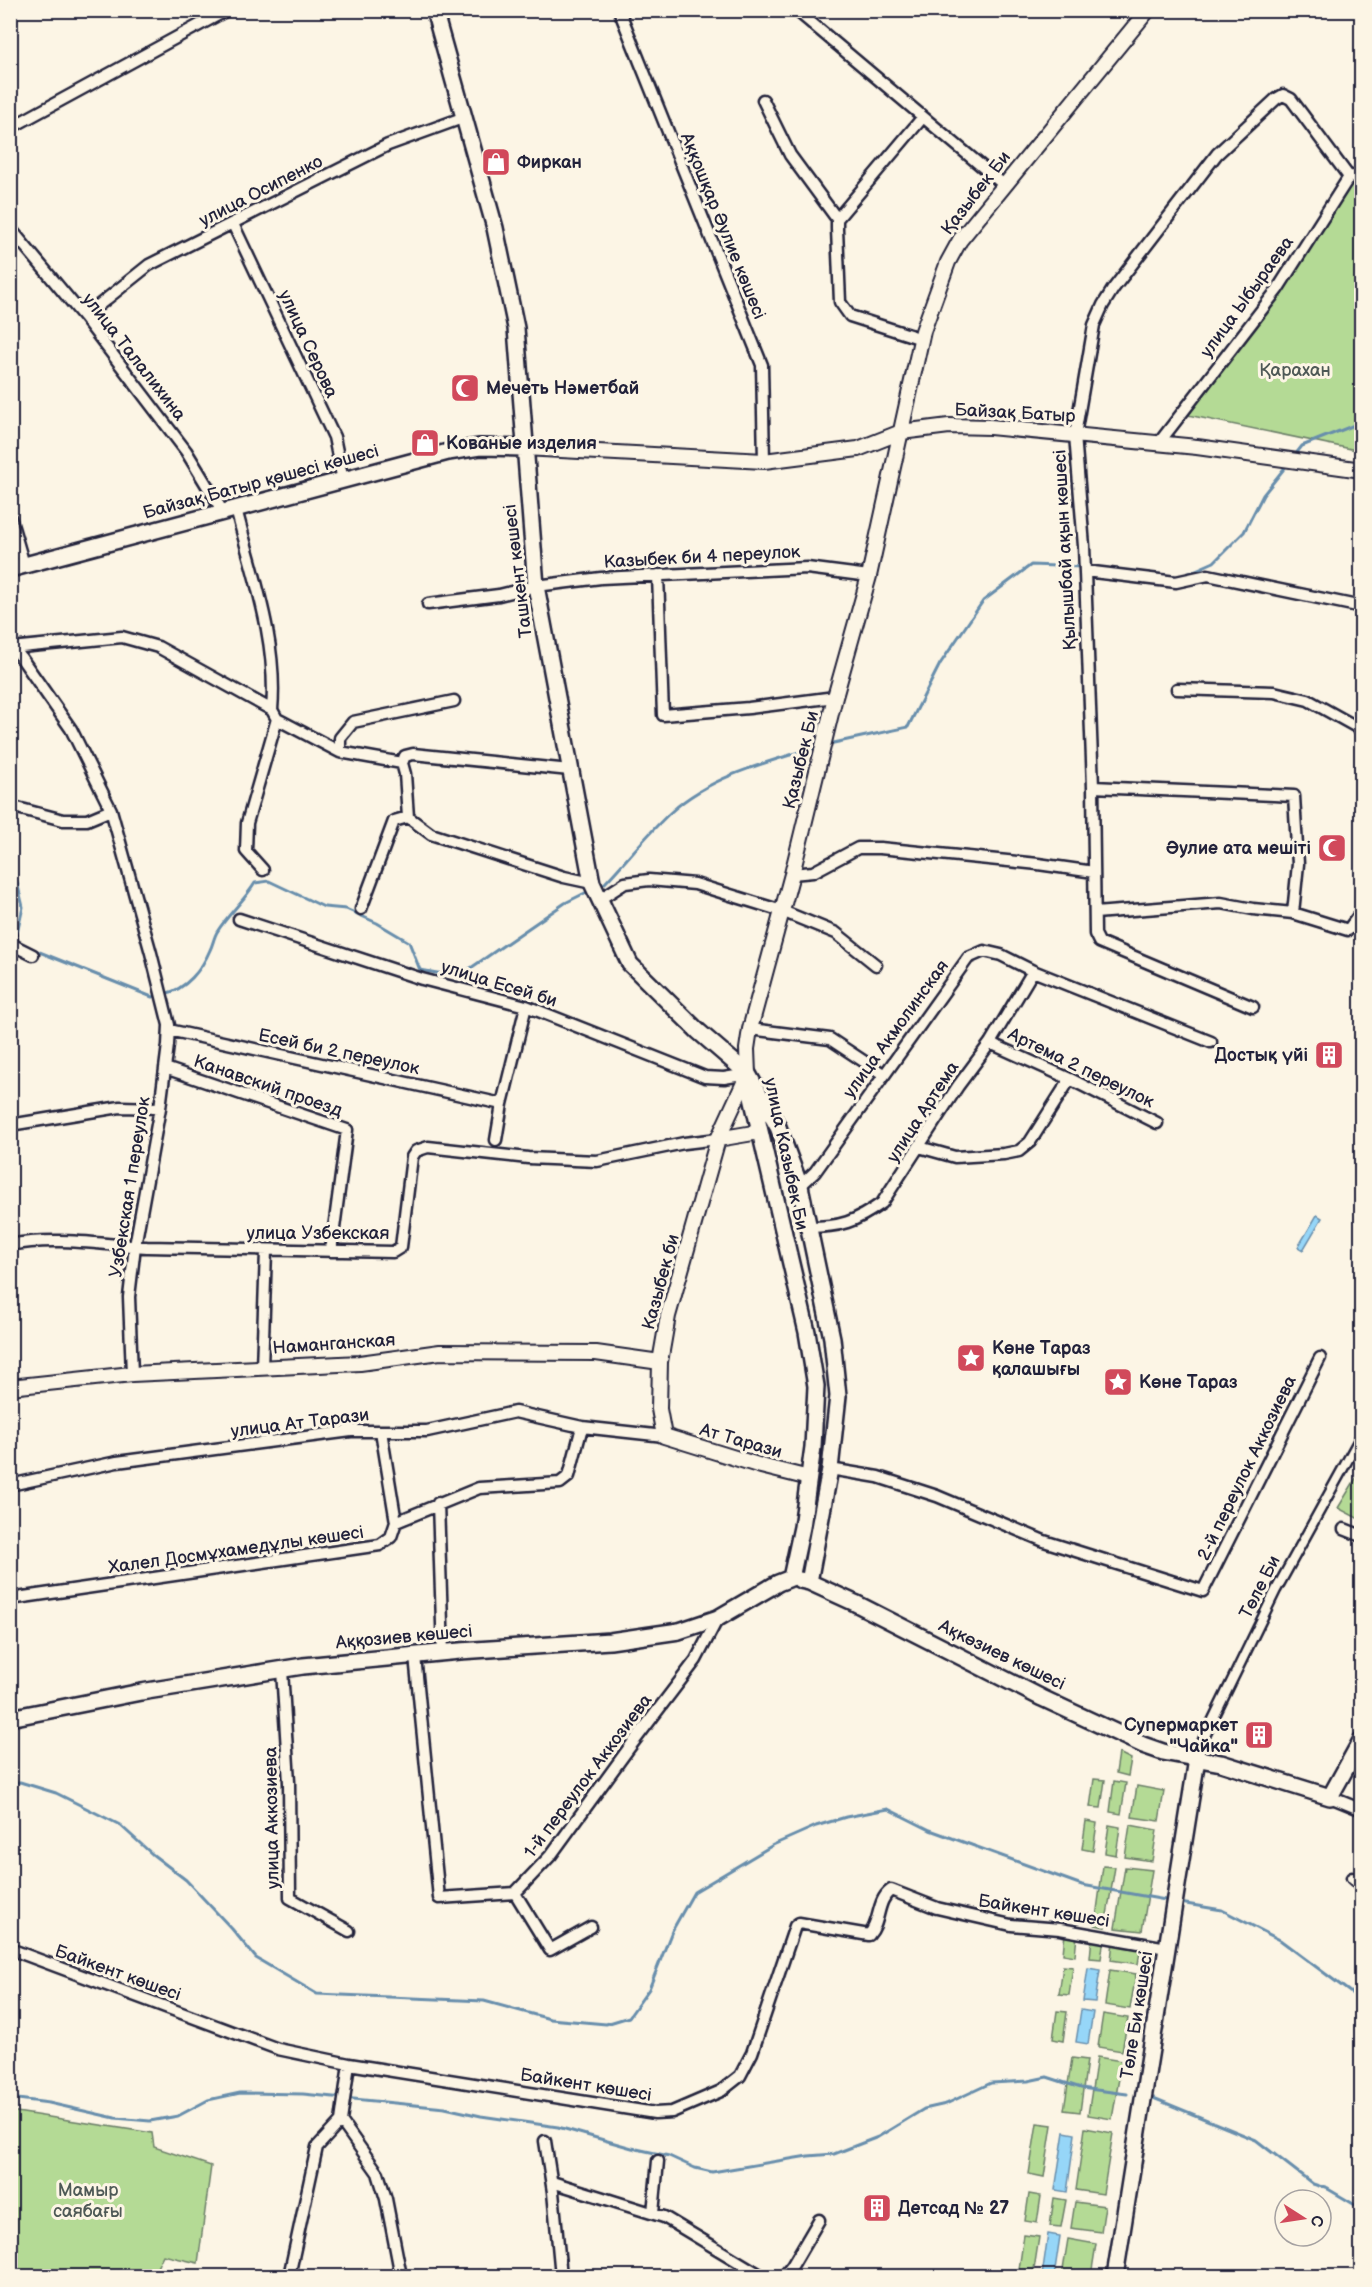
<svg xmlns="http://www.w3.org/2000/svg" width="1372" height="2287" viewBox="0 0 1372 2287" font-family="'Balsamiq Sans',sans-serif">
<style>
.green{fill:#b4da95;stroke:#6b7e68;stroke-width:1.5}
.water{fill:#96d6f8;stroke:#688eac;stroke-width:1.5}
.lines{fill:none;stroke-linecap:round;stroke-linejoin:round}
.stream{stroke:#688eac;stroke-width:3}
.pedestrian-casing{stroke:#22223b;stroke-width:13}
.minor-casing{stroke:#22223b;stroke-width:15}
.tertiary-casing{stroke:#22223b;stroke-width:18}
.secondary-casing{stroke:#22223b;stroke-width:20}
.pedestrian{stroke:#fcf5e5;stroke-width:8}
.minor{stroke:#fcf5e5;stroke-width:10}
.tertiary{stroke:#fcf5e5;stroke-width:14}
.secondary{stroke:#fcf5e5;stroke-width:15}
.labels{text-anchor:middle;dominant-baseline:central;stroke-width:6;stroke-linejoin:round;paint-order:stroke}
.poi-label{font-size:18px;font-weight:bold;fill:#22223b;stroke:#fcf5e5;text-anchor:start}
.street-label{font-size:18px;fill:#22223b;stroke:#fcf5e5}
.park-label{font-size:18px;fill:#4e5956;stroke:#fcf5e5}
</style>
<rect width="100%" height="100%" fill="#fcf5e5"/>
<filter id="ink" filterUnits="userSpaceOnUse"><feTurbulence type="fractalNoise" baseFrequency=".0167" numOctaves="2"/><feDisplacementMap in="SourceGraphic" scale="12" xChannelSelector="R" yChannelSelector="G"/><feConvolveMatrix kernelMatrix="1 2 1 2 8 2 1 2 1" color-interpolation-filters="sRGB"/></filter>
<g filter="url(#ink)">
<path class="green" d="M1355 176H1361V451L1183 414Z
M1361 1470V1520L1338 1508Z
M1119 1753 1131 1759 1128 1776 1116 1773Z
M1094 1779 1105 1780 1101 1808 1090 1807Z
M1114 1781 1126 1783 1121 1814 1110 1812Z
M1137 1786 1164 1791 1159 1821 1132 1817Z
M1086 1821 1097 1823 1093 1851 1082 1849Z
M1109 1825 1120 1827 1116 1855 1105 1853Z
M1130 1825 1157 1830 1152 1861 1125 1857Z
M1103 1866 1115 1867 1105 1927 1095 1925Z
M1125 1867 1152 1870 1142 1931 1115 1928Z
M1065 1933 1077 1935 1075 1956 1063 1954Z
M1092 1937 1104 1938 1101 1959 1090 1958Z
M1113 1941 1141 1945 1138 1964 1111 1960Z
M1063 1966 1073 1967 1069 1995 1059 1994Z
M1110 1970 1136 1974 1130 2009 1105 2005Z
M1057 2011 1067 2012 1063 2041 1053 2039Z
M1103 2014 1128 2018 1122 2051 1098 2047Z
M1097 2057 1122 2061 1112 2119 1088 2115Z
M1072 2058 1087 2060 1080 2112 1064 2110Z
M10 2111 152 2133 154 2147 211 2166 198 2263 163 2255 153 2276H11Z
M1037 2123 1052 2125 1044 2177 1029 2174Z
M1085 2128 1113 2133 1103 2194 1076 2190Z
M1029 2194 1041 2196 1037 2223 1025 2221Z
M1054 2198 1066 2200 1061 2227 1050 2226Z
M1075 2202 1105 2206 1101 2232 1071 2228Z
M1024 2235 1039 2237 1033 2276H1018Z
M1068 2239 1096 2244 1091 2276H1062Z"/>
<path class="water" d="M1317 1215 1322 1218 1303 1250 1298 1247Z
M1088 1968 1100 1970 1095 2002 1083 2001Z
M1081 2010 1093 2012 1088 2044 1076 2042Z
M1064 2132 1075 2134 1067 2192 1055 2190Z
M1048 2234 1060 2236 1054 2276H1042Z"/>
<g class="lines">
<path class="stream" d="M1295 455 1302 446 1362 422
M1148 573 1180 577 1214 562 1244 532 1263 495 1287 465
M829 744 908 727 940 664 983 601 1031 565 1082 567
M10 866 14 869 23 907 16 938
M598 887 605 883C627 860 647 834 671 812 711 776 767 762 817 747
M27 947 152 997 158 995
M164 994C186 990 202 969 210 950 213 944 214 937 217 932 228 914 244 901 255 883L269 881 324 907 346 909 377 923 409 942 420 970 443 974 465 972 565 903 589 891
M10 1783 20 1782 56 1793 120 1825 152 1854 186 1880 232 1929 256 1958 317 1994 484 2001 550 2019 606 2024 629 2017 649 1989 672 1931 694 1892 773 1845 816 1826 846 1817 888 1809 930 1830 1082 1885 1171 1901
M1180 1903 1222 1910 1280 1940 1362 2001
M1151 2097 1256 2140 1313 2184 1328 2189 1362 2209
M10 2098 49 2103 115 2118 150 2121 178 2116 208 2100 240 2093 303 2094 445 2108 481 2116 558 2127 632 2148 669 2156 695 2168 712 2172 808 2156 834 2154 878 2137 924 2109 946 2104 991 2083 1028 2081 1047 2077 1081 2088 1127 2094"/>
<g class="pedestrian-casing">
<path id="pedestrian" d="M1197 1759 1203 1740 1276 1590 1362 1434"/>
</g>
<g class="minor-casing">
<path id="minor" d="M619 10 762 365 764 461
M796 10 1004 185
M763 100 790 155 837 219
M10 128 227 10
M233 224 334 437 343 481
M10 228 84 317 186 451 223 512
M84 317 149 265 388 145 465 117
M922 339 850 316 840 302 837 229V219L923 117
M1158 444 1277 290 1349 177 1362 174
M236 509C253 575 278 641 272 710
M10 517 24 565
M1085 571 1176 582 1208 575 1362 607
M658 575 663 715 749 708 835 697
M428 604 499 595 536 586 601 578 807 568 869 576
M11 648 122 637 158 647 272 710 277 719 340 752 402 763 405 774 408 817
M15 649 71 729 111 810 151 953 169 1025 168 1045 160 1108 135 1246 129 1297 132 1374
M1177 689 1274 692 1308 700 1362 730
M340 752V738L353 722 454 701
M402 763 405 756 413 754 570 770
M1093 787 1294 796 1298 864 1293 913
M10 806 63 820H87L111 810
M263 870 246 851 247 823 277 719
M792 874 813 872 858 848H880L1038 864 1094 872
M600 899 625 883 649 880 695 884 782 911 836 933 876 965
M361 909 394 821 408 817 431 834 564 877 592 883
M1095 913 1221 903 1253 909 1293 913 1348 930 1362 911
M239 919 422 979 526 1006 705 1077 724 1078 748 1074
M10 933 13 945 33 955
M1253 1007 1099 942 1095 934 1093 787 1084 546 1075 435 1094 325 1103 305 1113 289 1217 154 1276 99 1283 95 1291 99 1349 177
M750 1029 830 1039 883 1074
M169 1030 502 1104
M990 1043 1070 1079 1157 1123
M165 1068 347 1130 331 1251
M10 1125 120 1107 160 1108
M496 1140 502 1104 526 1006
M919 1147 955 1157 1004 1154 1019 1151 1030 1142 1070 1079
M800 1186 815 1172 968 958 984 951 1001 955 1033 971 1211 1042
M808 1227C841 1227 855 1222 882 1203L958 1086 990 1043 1033 971
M10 1245C55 1236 102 1245 147 1247 229 1249 311 1250 393 1252L401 1247 412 1157 416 1151 428 1147 528 1158 597 1161 684 1143 718 1139
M262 1368 266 1251
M830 1469 878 1477 937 1496 1044 1541 1203 1591 1320 1358
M10 1485 117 1462 351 1431H427L515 1412 582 1427 664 1436
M438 1503 443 1653
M396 1522 479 1488 560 1483 569 1476 582 1427
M1344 1529 1362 1536
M10 1599 380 1545 391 1537 396 1522 381 1431
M415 1656 439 1898 515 1893 551 1855 629 1748 696 1660 718 1618
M282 1670 289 1782 290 1898 349 1931
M1330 1797 1362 1810
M1352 1878 1362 1887
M515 1893 550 1950 591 1927
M10 1949 278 2049 349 2064 655 2113 672 2112 721 2091 740 2076 752 2053 795 1926 799 1923 869 1935C881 1922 876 1901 891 1890L937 1908 1011 1925 1060 1929 1167 1948
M349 2064 341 2121 378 2173 386 2199 401 2276
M545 2141 553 2192 561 2276
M552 2182 664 2217 762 2276
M653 2213 658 2161
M289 2276 317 2147 341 2121
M784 2276 792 2266 819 2220"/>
</g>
<g class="tertiary-casing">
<path id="tertiary" d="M524 448 764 461 858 449 901 432 949 426 990 427 1197 447 1362 470
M718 1139 759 1132
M10 1387 132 1374 360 1363 440 1352 596 1353 660 1362
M809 1478 761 1466 664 1436 659 1409 660 1362 668 1316 718 1139 748 1074 747 1049 750 1029 792 874 835 697 869 576 923 331 948 262 960 240 1148 10"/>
</g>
<g class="secondary-casing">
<path id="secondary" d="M434 10 495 228 516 328 536 586 592 883 630 964 698 1031 748 1074 778 1127 800 1186 832 1338 838 1396 830 1469 809 1582
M10 569 448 452 480 447 524 448
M748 1080 807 1332 816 1386 813 1447 802 1527 791 1578
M800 1580 809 1582 855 1603 1042 1698 1143 1745 1163 1752 1221 1763 1330 1797 1362 1739
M10 1718 141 1692 303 1666 460 1651 610 1641 679 1631 718 1618 778 1583 791 1578
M1115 2276 1197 1759"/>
</g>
<use href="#pedestrian" class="pedestrian"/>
<use href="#minor" class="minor"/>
<use href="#tertiary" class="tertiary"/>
<use href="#secondary" class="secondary"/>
</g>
</g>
<defs>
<g id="shop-square" transform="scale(1.5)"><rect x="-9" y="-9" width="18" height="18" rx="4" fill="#d1495b" stroke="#fcf5e5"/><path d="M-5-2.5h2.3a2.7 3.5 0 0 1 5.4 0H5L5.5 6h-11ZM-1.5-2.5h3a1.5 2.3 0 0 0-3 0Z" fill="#fff"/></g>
<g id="mosque-square" transform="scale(1.5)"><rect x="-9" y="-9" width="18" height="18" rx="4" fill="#d1495b" stroke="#fcf5e5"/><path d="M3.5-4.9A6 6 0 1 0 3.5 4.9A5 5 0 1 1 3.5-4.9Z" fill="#fff"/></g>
<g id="building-square" transform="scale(1.5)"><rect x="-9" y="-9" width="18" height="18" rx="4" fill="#d1495b" stroke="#fcf5e5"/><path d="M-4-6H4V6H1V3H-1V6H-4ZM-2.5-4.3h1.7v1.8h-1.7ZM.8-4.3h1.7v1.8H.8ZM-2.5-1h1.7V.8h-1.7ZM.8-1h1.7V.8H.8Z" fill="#fff"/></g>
<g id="sight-square" transform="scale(1.5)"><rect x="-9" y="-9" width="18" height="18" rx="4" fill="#d1495b" stroke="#fcf5e5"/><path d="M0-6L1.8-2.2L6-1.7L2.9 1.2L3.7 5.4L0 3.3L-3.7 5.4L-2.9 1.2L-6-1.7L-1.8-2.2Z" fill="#fff"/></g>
</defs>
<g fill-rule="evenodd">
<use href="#shop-square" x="496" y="162"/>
<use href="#mosque-square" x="465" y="388"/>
<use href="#shop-square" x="425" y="443"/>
<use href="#mosque-square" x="1332" y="848"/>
<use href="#building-square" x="1329" y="1055"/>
<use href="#sight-square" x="971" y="1358"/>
<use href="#sight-square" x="1118" y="1382"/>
<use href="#building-square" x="1259" y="1735"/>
<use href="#building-square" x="877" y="2208"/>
</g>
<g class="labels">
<g class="poi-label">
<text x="517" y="162">Фиркан</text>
<text x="486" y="388">Мечеть Нәметбай</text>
<text x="446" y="443">Кованые изделия</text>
<text x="1311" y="848" text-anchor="end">Әулие ата мешіті</text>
<text x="1308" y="1055" text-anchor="end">Достық үйі</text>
<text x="992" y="1348">Көне Тараз<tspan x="992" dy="21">қалашығы</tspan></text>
<text x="1139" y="1382">Көне Тараз</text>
<text x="1238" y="1725" text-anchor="end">Супермаркет<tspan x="1238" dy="21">"Чайка"</tspan></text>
<text x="898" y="2208">Детсад № 27</text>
</g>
<g class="street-label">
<text transform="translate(261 191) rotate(-27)">улица Осипенко</text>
<text transform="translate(976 193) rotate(-52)">Қазыбек Би</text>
<text transform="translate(723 226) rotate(68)">Аққошқар Әулие көшесі</text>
<text transform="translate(1247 297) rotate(-54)">улица Ыбыраева</text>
<text transform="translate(308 344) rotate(65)">улица Серова</text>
<text transform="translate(134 357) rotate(52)">улица Талалихина</text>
<text transform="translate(1015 413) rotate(3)">Байзақ Батыр</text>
<text transform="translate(261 482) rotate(-15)">Байзақ Батыр қөшесі көшесі</text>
<text transform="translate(1065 550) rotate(-93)">Қылышбай ақын көшесі</text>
<text transform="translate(702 557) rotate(-3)">Казыбек би 4 переулок</text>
<text transform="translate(518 571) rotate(-97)">Ташкент көшесі</text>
<text transform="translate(801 760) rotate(-76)">Қазыбек Би</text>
<text transform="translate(499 984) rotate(17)">улица Есей би</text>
<text transform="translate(896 1029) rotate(-54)">улица Акмолинская</text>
<text transform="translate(339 1052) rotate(12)">Есей би 2 переулок</text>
<text transform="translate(1081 1068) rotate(26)">Артема 2 переулок</text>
<text transform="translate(268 1086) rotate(19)">Канавский проезд</text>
<text transform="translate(923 1112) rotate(-57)">улица Артема</text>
<text transform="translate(786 1154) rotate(78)">улица Казыбек Би</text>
<text transform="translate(130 1187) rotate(-81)">Узбекская 1 переулок</text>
<text x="318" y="1233">улица Узбекская</text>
<text transform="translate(661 1282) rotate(-75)">Казыбек би</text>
<text transform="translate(334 1344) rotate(-4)">Наманганская</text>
<text transform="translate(300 1423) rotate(-7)">улица Ат Тарази</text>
<text transform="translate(741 1441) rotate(16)">Ат Тарази</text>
<text transform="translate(1247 1468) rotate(-64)">2-й переулок Аккозиева</text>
<text transform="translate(236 1550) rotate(-8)">Халел Досмұхамедұлы көшесі</text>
<text transform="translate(1260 1587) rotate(-63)">Төле Би</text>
<text transform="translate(404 1637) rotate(-5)">Аққозиев көшесі</text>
<text transform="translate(1002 1655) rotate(26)">Ақкөзиев көшесі</text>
<text transform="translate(588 1776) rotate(-53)">1-й переулок Аккозиева</text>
<text transform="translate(272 1818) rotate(-91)">улица Аккозиева</text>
<text transform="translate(1044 1911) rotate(9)">Байкент көшесі</text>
<text transform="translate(118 1973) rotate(20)">Байкент көшесі</text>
<text transform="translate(1137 2015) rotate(-81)">Төле Би көшесі</text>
<text transform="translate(586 2085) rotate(9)">Байкент көшесі</text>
</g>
<g class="park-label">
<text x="1295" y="370">Қарахан</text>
<text x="88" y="2190">Мамыр<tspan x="88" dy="21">саябағы</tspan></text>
</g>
</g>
<rect width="1372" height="2287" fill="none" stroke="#fcf5e5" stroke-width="36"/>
<rect x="18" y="18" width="1336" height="2251" fill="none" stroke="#22223b" stroke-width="2" filter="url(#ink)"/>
<g transform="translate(1303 2218) rotate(102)"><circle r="28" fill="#fcf5e5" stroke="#a5a1a1" stroke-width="1.5"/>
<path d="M0-4.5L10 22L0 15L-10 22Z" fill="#d1495b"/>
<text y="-9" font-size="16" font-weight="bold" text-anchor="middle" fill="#22223b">С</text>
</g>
</svg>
